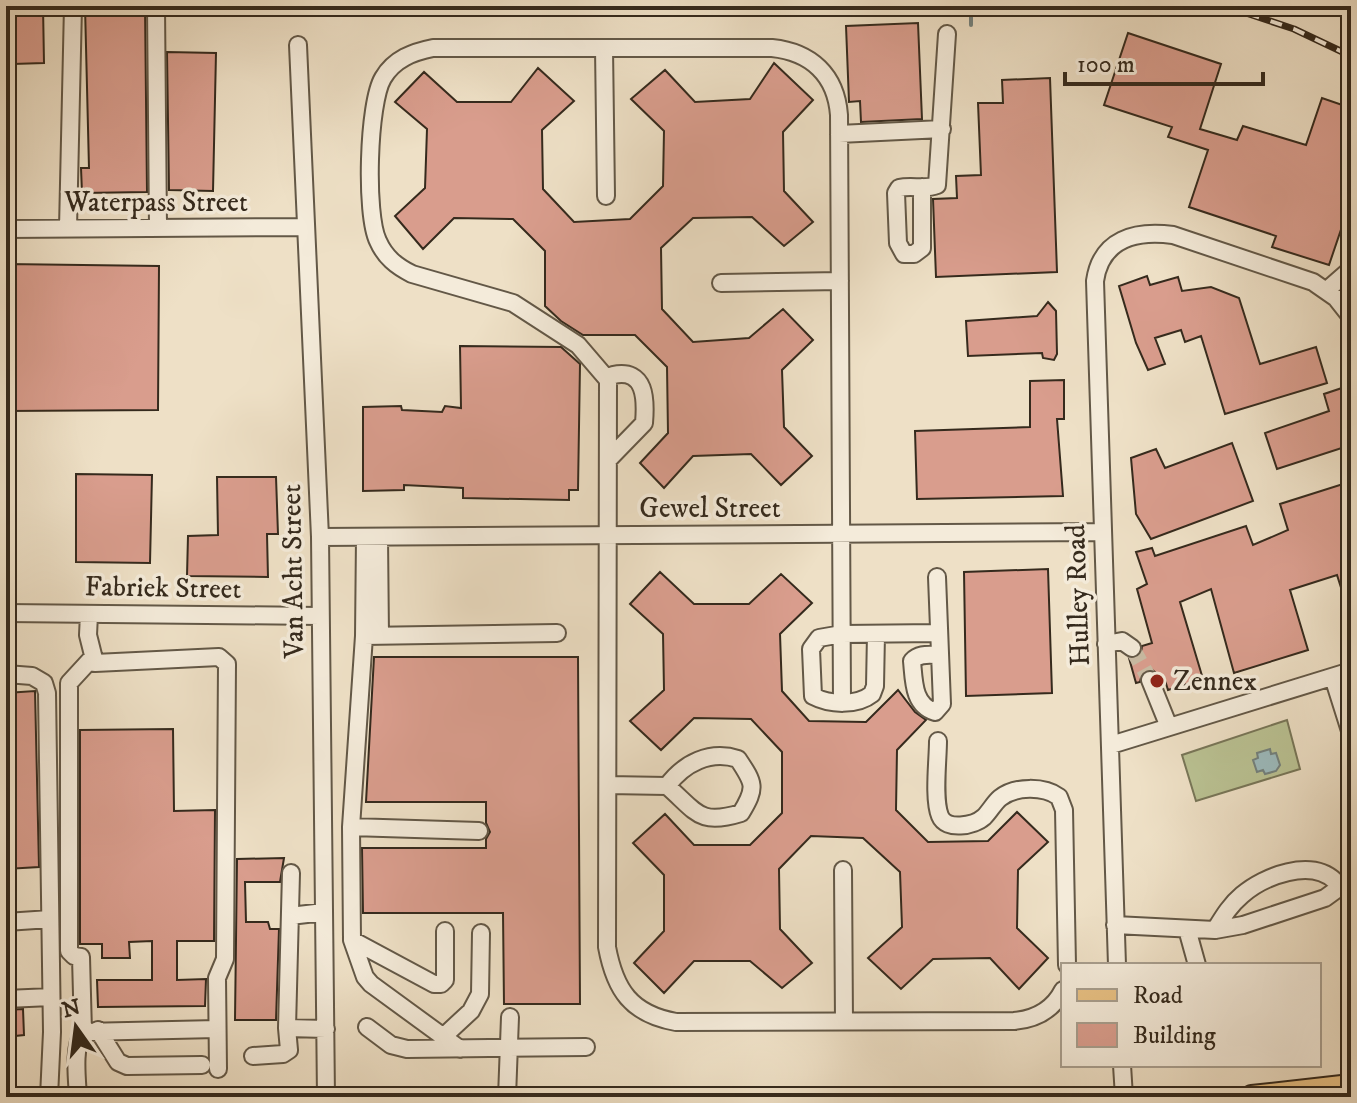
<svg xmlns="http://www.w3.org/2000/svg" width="1357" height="1103" viewBox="0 0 1357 1103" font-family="'IM FELL DW Pica',serif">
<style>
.green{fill:#bac293;stroke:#787658;stroke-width:2}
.water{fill:#9cbbbe;stroke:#73817e;stroke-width:2}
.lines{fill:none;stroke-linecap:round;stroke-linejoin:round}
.stream{stroke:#73817e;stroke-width:4}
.building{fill:#d99d8d;stroke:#352a1d;stroke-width:2}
.minor-tunnel{stroke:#c9bca4;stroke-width:16;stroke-dasharray:16 8;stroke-linecap:butt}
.minor-casing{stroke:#635847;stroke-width:20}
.major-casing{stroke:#352a1d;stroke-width:26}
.minor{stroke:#f4ebda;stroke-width:16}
.major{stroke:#e7c083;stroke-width:22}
.rail-casing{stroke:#352a1d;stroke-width:7}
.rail{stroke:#f4ebda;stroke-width:4;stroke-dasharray:12;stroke-linecap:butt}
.poi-dot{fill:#8f2418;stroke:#f4ebda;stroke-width:3}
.labels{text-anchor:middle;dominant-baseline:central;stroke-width:7;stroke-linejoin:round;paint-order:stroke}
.street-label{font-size:28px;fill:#352a1d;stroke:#f4ebda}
.poi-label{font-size:28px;fill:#352a1d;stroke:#f4ebda;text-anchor:start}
</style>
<rect width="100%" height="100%" fill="#eee0c6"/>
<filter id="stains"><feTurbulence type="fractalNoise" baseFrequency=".0025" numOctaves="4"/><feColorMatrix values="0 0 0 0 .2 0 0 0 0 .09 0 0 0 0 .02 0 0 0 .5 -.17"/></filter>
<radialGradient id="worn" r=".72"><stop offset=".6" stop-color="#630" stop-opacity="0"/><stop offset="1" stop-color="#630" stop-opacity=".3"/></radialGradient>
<path class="green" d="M1287 720 1300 769 1196 801 1182 755Z"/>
<path class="water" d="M1270 749 1271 754 1276 753 1280 765 1276 771 1265 774 1263 770 1257 772 1253 760 1258 758 1257 753Z"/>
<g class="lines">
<path class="stream" d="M971 25V6"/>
</g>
<path class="building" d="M12 6H43L44 63 13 64Z
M85 6H145L147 192 82 193 81 168H89Z
M918 23 922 119 861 122 860 101 849 102 846 26Z
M1128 33 1221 64 1200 129 1237 140 1243 126 1306 145 1322 98 1351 108V200L1329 265 1272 247 1276 236 1189 207 1208 150 1168 137 1172 127 1104 105Z
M167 52 216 53 213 191 169 190Z
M774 63 813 100 783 132 784 191 813 222 784 246 752 217 693 218 661 248 662 309 693 342 749 338 783 309 813 340 782 370 784 427 812 456 781 485 751 454 693 456 664 488 640 463 668 433 667 367 635 335H583L561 321 545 306V251L513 219 454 218 423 249 395 216 425 188 427 129 395 102 424 72 457 102H511L538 68 574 101 542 130 543 189 574 222 630 219 663 186 664 131 631 99 665 70 695 102 750 99Z
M1050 78 1057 272 936 277 933 199 957 198 956 176 981 175 978 103H1003L1002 80Z
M6 264 159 266 158 410 6 411Z
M1147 276 1150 285 1178 277 1182 291 1211 287 1239 298 1260 364 1316 347 1327 383 1225 414 1201 336 1185 342 1181 330 1155 338 1165 364 1148 370 1136 343 1119 286Z
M1048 302 1056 311 1057 354 1054 360 1043 358 1042 353 968 356 966 321 1037 316Z
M460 346 561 347 580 364 578 490H569V500L463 498V488L404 485V490L363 491V407L401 406 402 410 442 412 445 406 461 408Z
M1064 380V419H1057L1063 496 917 499 915 431 1030 427V381Z
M1351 385V445L1277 469 1265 433 1329 411 1324 394Z
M1232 443 1253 501 1151 539 1136 514 1131 458 1156 449 1165 468Z
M76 474 152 475 150 563 76 562Z
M217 477H276L278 534H267L268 577 187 576 188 536 218 535Z
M1343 484 1351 509V613H1349L1337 575 1290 590 1308 650 1234 673 1211 589 1180 602 1203 679 1168 690 1164 677H1161L1151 669 1142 673 1140 682 1136 683 1129 658H1137L1141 654 1142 646 1152 643 1137 589 1147 584 1136 552 1152 548 1155 556 1246 526 1253 545 1288 530 1280 504Z
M1048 569 1052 693 966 696 964 572Z
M660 572 694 604H749L781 574 812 603 780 634 782 691 809 721 866 722 898 690 915 712 926 720 897 750 896 810 928 842 988 841 1017 812 1048 842 1018 870 1017 928 1048 958 1019 989 990 958 933 959 901 989 868 958 902 927 900 872 863 838 811 836 779 869 780 929 812 963 782 988 750 961H694L664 993 634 963 664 931V875L633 843 665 814 694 845H750L782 813V752L751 719 694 718 661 750 630 721 664 690 663 634 630 604Z
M374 657H578L580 1004H504L503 913H363L362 848H486V839L490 832 486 823V802H366Z
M35 691 39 867 6 869V693Z
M173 729 174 811 215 810 214 941H177V980L206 979 205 1006 98 1007 97 980H152V941L129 942 130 958H102V944H80V730Z
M284 858 280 882H245L246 922H268L270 929H279L276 1020H235L237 859Z
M23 1009 24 1035 6 1037V1010Z"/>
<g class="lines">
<path class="minor-tunnel" d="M1132 648 1150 680"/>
<g class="minor-casing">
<path id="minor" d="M156 6 158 228
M298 45 320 537 326 1097
M604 48 606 196
M839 134 942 129
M922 187V248L914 254H904L898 243 896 193 899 188C912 185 925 190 937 185L947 34
M68 228 73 6
M6 229 306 227
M721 283 840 281
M1327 290 1351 269
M608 380 578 345 513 303 412 274C396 266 385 257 378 241 365 215 368 103 383 78 394 59 413 52 433 48H772C811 52 836 75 839 115L842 702
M609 459 644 423C646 400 646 368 613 375L608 380 607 947C615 990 631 1014 676 1022L1014 1021C1036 1019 1053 1010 1063 990
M320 537 1101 532
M365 537 364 636 351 827 352 940 365 977 371 984 460 1049
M379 537 380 636
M937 577 942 704 935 712C913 705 914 681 912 661 919 653 929 655 939 655
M6 613 320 616
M89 614 88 635 95 663 219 657 227 664 225 959 217 978 218 1069
M876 634 875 686 872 694C857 706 830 705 813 696L811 649 819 638 842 634 938 633
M364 636 557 633
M1106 644 1122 641 1132 648
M6 674 32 676 44 683 47 693 52 1032 49 1097
M1333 677 1351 734
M1150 680 1169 727
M938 741C938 760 933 799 940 816 946 831 974 826 984 817 990 811 994 803 1000 798 1015 786 1044 786 1059 797L1064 810 1067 965
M1111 745 1351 671
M608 785 667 786C697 812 699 826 741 813 757 787 754 783 738 759 710 750 684 763 667 786
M351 827 479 831
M843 870 844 1021
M290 916 324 912
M6 922 50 919
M1115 925 1215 930C1223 917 1230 905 1242 895 1264 876 1311 858 1335 881L1336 890 1325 898 1243 925 1215 930
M1187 929 1197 965
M352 940 434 984H441L445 980V931
M1117 965 1095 281C1101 239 1135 230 1173 235L1313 282 1336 298 1351 317
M6 999 51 997
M367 1027 391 1045 407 1049 586 1047
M287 1028 326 1029
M98 1030 118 1062 127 1066 202 1065
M83 1032 81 957 74 956 69 951V683L92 658
M443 1037 471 1011 480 994 481 933
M253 1056 283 1054 289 1050 287 1028 291 873
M1122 1065 1124 1097
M78 1097C77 1078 73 1048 83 1032L217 1029
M507 1097 510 1017"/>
</g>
<g class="major-casing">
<path id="major" d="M1252 1097 1351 1086"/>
</g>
<use href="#minor" class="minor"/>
<use href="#major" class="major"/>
<g class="rail-casing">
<path id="rail" d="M1225 6 1294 29 1351 56"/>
</g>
<use href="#rail" class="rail"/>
</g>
<circle class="poi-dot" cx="1157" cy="681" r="8"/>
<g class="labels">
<g class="street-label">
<text x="156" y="202">Waterpass Street</text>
<text x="710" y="508">Gewel Street</text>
<text transform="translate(293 571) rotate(-91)">Van Acht Street</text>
<text transform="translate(163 588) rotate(1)">Fabriek Street</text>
<text transform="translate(1078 595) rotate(-92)">Hulley Road</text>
</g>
<g class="poi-label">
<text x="1173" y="681">Zennex</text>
</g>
</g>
<rect width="1357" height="1103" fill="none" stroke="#eee0c6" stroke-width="32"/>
<rect x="8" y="8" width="1341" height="1087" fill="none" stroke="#352a1d" stroke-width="4"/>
<rect x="16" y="16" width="1325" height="1071" fill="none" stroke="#352a1d" stroke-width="2"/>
<rect x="1061" y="963" width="260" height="104" fill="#f4ebda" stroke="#a89e8e" stroke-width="2"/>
<rect x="1077" y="989" width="40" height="12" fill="#e7c083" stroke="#a89e8e" stroke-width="2"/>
<text x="1133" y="1003" font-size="24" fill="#352a1d">Road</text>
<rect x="1077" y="1023" width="40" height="24" fill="#d99d8d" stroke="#a89e8e" stroke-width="2"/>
<text x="1133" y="1043" font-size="24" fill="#352a1d">Building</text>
<g transform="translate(76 1027) rotate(346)" stroke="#f4ebda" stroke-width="6" paint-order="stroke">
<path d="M0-6L14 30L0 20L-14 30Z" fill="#352a1d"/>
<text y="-12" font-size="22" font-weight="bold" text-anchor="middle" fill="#352a1d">N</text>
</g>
<path d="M1065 72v12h198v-12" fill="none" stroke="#352a1d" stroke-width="4"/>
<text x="1077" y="72" font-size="24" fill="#352a1d" stroke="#f4ebda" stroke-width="6" paint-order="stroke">100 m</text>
<rect width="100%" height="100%" filter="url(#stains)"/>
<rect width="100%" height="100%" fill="url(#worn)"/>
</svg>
